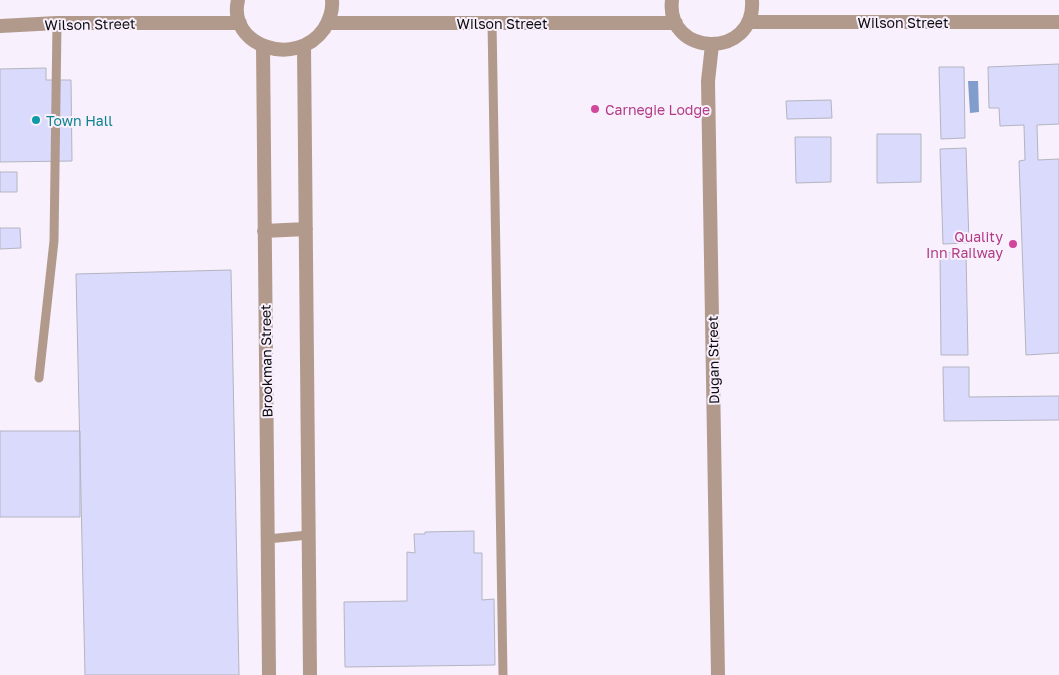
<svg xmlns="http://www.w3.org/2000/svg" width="1059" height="675" viewBox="0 0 1059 675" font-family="'Golos Text',sans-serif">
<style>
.water{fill:#819dcb}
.building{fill:#dadafc;stroke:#b4b4c1}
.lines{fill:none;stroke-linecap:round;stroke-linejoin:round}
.service{stroke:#b19a8c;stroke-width:9}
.minor{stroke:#b19a8c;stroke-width:14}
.tertiary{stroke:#b19a8c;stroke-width:14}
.hotel-dot{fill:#d1479c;stroke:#f8f0fc;stroke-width:2}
.culture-dot{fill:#0f9aa8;stroke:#f8f0fc;stroke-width:2}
.labels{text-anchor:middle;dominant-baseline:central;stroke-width:4;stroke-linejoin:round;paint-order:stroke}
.street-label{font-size:14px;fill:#0f0c10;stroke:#f8f0fc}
.hotel-label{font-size:14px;fill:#b23c85;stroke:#f8f0fc;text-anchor:start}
.culture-label{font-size:14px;fill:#0d838f;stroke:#f8f0fc;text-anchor:start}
</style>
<rect width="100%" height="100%" fill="#f8f0fc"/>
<path class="water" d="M968 81H978L979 112 970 113Z"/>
<path class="building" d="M1059 64V124L1037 125 1038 160 1059 159V353L1026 355 1019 161 1025 160 1024 125 1000 126 999 108H989L988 67Z
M939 67H964L965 138 941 139Z
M46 68V80H71L72 161 0 162V69Z
M831 100 832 118 787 119 786 101Z
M877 134H921V182L877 183Z
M795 137H831V182L796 183Z
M966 148 969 243 943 244 940 149Z
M0 172H17V192H0Z
M0 228H20L21 248 0 249Z
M966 252 968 355H941L940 253Z
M231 270 239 675H85L76 274Z
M943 367H969V397L1059 396V420L944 421Z
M0 431H80V517H0Z
M474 531V553H482V600L494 599 495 665 345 667 344 602 407 601V552L415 553 414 534H425V532Z"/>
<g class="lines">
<path class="service" d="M492 22 503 675
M39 378 54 241 57 23
M267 539 309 535"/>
<path class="minor" d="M712 45 708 81 718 675
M263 46 269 675
M304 47 310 675
M264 231 306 229"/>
<path class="tertiary" d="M238 0C227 46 296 69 324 29 329 21 333 10 332 0
M672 0C665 57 756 60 752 0
M748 22H1059
M328 23H676
M0 26 57 23H240"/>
</g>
<g class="hotel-dot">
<circle cx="595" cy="109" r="5"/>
<circle cx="1013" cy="244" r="5"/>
</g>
<circle class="culture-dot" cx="36" cy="120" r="5"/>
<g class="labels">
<g class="street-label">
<text x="903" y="22">Wilson Street</text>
<text x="502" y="23">Wilson Street</text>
<text transform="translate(90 24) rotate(-1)">Wilson Street</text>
<text transform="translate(713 360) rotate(-91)">Dugan Street</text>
<text transform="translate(266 361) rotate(-91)">Brookman Street</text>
</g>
<g class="hotel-label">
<text x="605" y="109">Carnegie Lodge</text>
<text x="1003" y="236" text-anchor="end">Quality<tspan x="1003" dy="16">Inn Railway</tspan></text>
</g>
<g class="culture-label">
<text x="46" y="120">Town Hall</text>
</g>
</g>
</svg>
